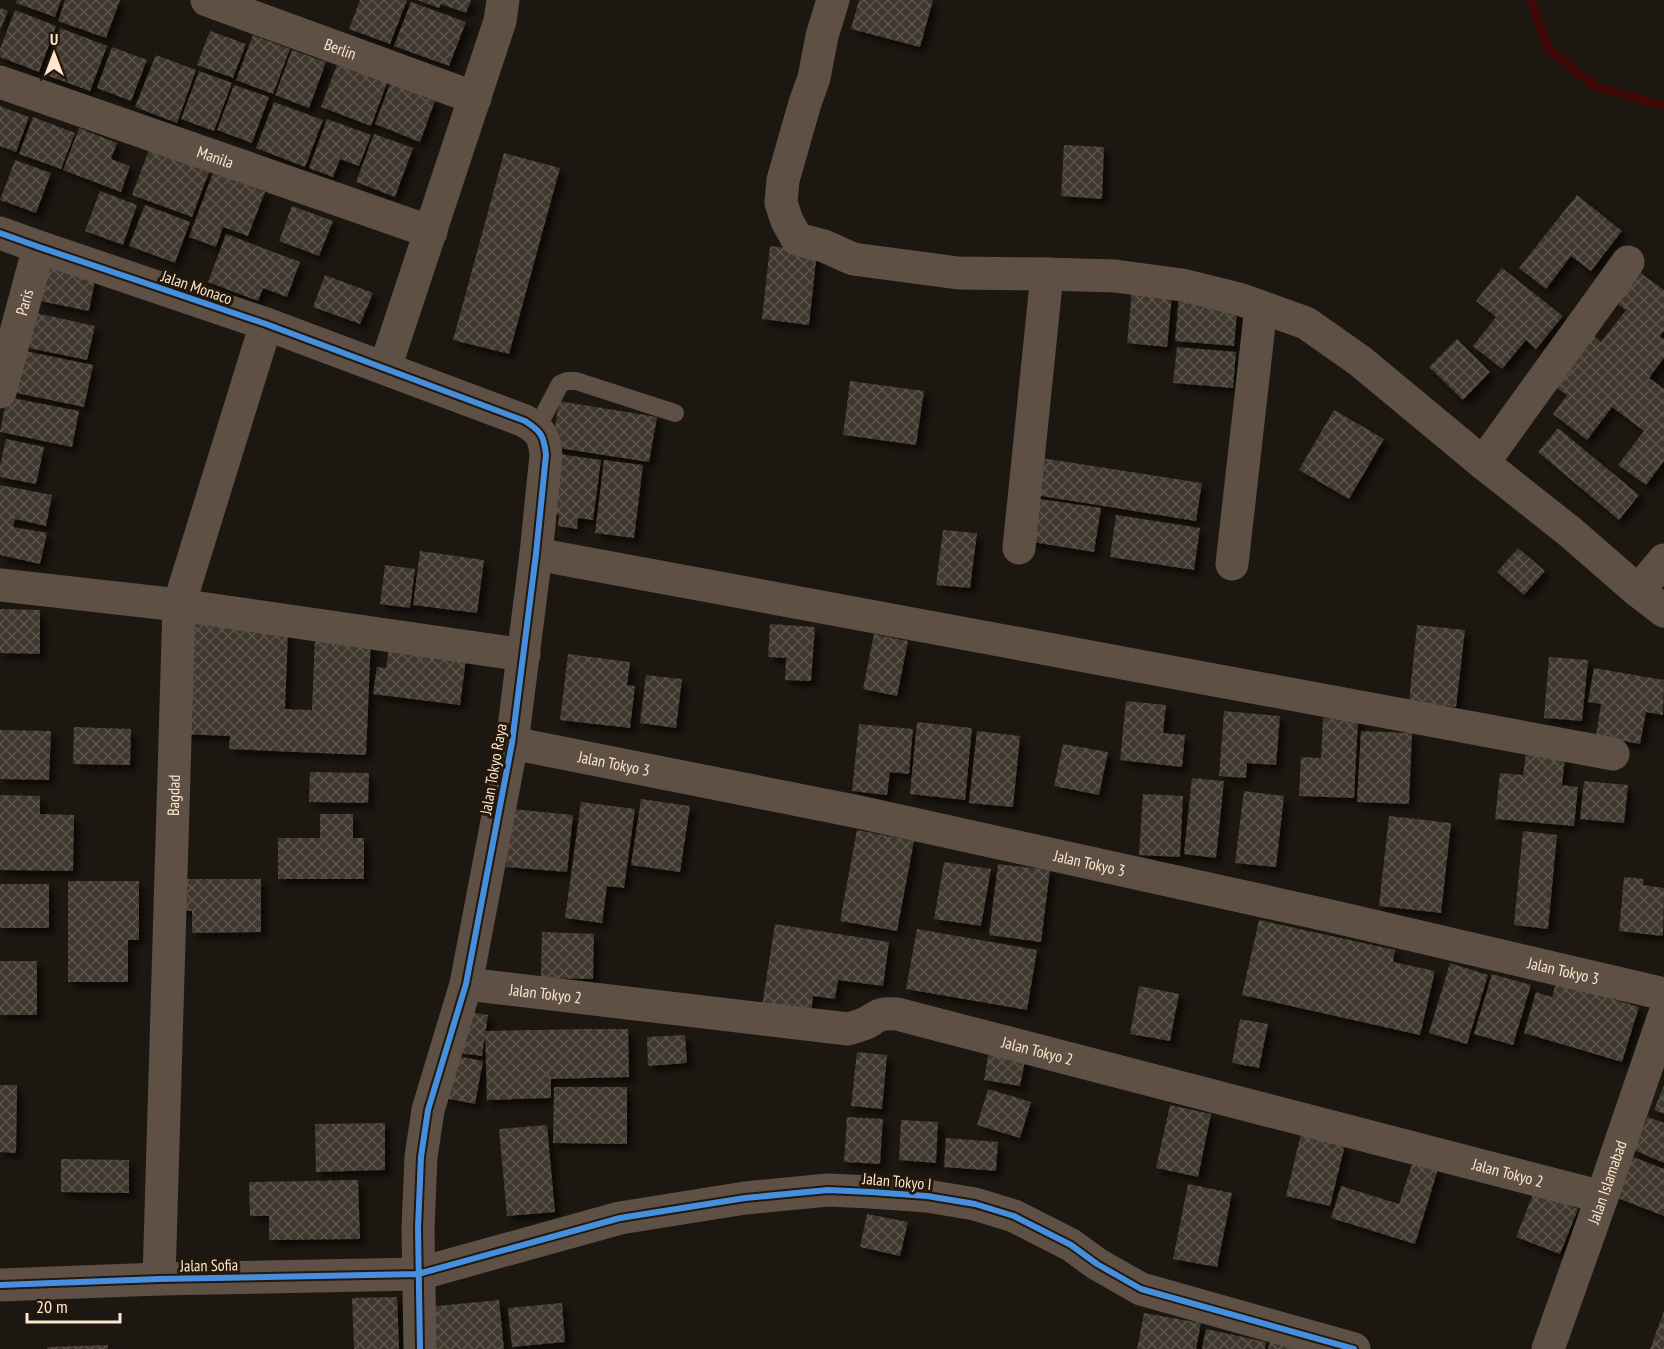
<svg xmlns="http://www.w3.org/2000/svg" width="1664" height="1349" viewBox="0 0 1664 1349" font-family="'PT Sans Narrow',sans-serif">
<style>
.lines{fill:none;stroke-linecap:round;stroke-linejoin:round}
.stream{stroke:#3e0907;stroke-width:9}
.building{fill:url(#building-cross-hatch);filter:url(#shadow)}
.lane{stroke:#5e5044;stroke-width:18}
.street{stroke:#5e5044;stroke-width:33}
.cycleway-casing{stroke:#22180c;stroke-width:10}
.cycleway{stroke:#468fdf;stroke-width:6}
.labels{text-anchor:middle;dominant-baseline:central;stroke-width:6;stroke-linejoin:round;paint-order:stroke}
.street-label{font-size:16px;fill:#ffe6cd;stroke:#22180c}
</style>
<defs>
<pattern id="building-cross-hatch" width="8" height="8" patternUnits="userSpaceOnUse" patternTransform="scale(1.5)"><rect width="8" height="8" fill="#3f372f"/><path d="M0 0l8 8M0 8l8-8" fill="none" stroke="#5c544c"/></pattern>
<filter id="shadow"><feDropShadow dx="5.5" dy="5.5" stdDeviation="3" flood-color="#0009"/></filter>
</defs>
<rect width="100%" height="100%" fill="#1d1711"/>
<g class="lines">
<path class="stream" d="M1531 0 1548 48 1594 86 1664 106"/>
</g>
<path class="building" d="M17 0H61L55 17 16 3Z
M65 0H120L106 38 58 21Z
M360 0H407L390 44 349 29Z
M418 0H471L466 13 441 4 439 8Z
M859 0H933L920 47 851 29Z
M411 2 466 22 449 66 394 46Z
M0 8 8 11 0 30Z
M15 10 56 26 39 72 0 57V49Z
M60 28 107 46 90 91 43 74Z
M210 31 246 44 233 78 197 65Z
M253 35 290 49 273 94 236 80Z
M112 47 147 60 131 101 97 88Z
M292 50 326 62 309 108 275 95Z
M156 55 196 70 177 123 135 107Z
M337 65 387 83 371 126 321 107Z
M199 71 232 83 214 131 181 119Z
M390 84 435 101 420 142 375 124Z
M234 85 269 97 252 143 217 130Z
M274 102 323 120 305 167 256 148Z
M0 106 29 117 16 152 0 146Z
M33 117 75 133 61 169 19 154Z
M327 119 371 135 359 166 340 159 333 177 309 168Z
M79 128 117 143 111 159 130 166 121 192 63 170Z
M374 134 413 148 395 197 356 182Z
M1064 145 1104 147 1102 199 1061 196Z
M149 150 209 172 192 217 132 195Z
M504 153 560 168 509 354 453 340Z
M15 160 51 173 36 213 0 200Z
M213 173 265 192 248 236 223 227 216 247 189 237Z
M100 191 137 205 123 245 85 231Z
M1577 195 1622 231 1591 271 1571 256 1546 289 1519 268Z
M145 205 190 222 175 263 129 246Z
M292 206 333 221 319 256 279 241Z
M226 234 300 262 287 297 263 288 258 301 208 282Z
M770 246 817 251 809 325 762 319Z
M47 265 96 275 89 311 40 301Z
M1502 268 1563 316 1536 349 1526 340 1502 369 1473 346 1496 317 1476 301Z
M1639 272 1664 290V331L1660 336 1664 339V358L1649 378 1664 389V461L1646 485 1618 465 1644 431 1612 407 1587 440 1553 414 1567 395 1555 387 1594 336 1601 342 1626 310 1616 303Z
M325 275 373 293 360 324 313 307Z
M1132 291 1172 295 1167 347 1127 343Z
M1179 297 1238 302 1234 346 1175 341Z
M36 313 95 326 87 360 29 348Z
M1457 339 1490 372 1463 400 1429 367Z
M1177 347 1236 352 1233 388 1173 383Z
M20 350 93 365 84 407 12 392Z
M850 381 924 391 916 445 843 435Z
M7 397 79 411 72 447 0 432Z
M559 401 657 417 649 462 552 447Z
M1334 410 1384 439 1349 499 1299 470Z
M1558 428 1639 495 1619 520 1538 452Z
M6 439 44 447 36 484 0 477V466Z
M551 453 601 460 593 520 578 518 577 529 558 526 559 515 544 513Z
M1035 457 1202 483 1196 521 1029 494Z
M604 460 643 465 634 538 595 533Z
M0 485 52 495 46 526 15 519 13 527 47 533 40 564 0 555Z
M1033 498 1101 508 1094 552 1026 541Z
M1116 515 1200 528 1194 570 1110 557Z
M943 530 977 533 970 588 936 585Z
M1518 548 1545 571 1524 595 1497 572Z
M420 551 484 560 477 613 413 605Z
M385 565 415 569 410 608 380 604Z
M0 609 40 610V654L0 653Z
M185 622 288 631 285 709 312 710 315 636 371 638 366 755 229 749 230 736 181 734Z
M770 624 815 627 811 681 785 680 786 658 768 657Z
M1417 625 1465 630 1456 707 1409 702Z
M874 634 908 641 897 696 863 689Z
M390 642 467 652 460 705 373 694 377 667 386 668Z
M568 654 630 662 627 685 635 686 630 728 560 720Z
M1549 657 1588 660 1582 721 1544 718Z
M1594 668 1664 680 1663 715 1646 712 1640 744 1596 736 1601 704 1588 702Z
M646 675 682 679 676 728 640 723Z
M1126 701 1166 705 1163 733 1185 735 1182 767 1120 760Z
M1224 711 1280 716 1276 765 1247 763 1246 778 1219 776Z
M1323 718 1358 720 1354 798 1299 796 1301 757 1321 758Z
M917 722 972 728 965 800 910 794Z
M859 724 913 729 909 774 890 772 887 795 852 791Z
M74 727 131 729 130 765 73 764Z
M0 730 51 731 49 780 0 779Z
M977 731 1020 736 1013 807 969 803Z
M1361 731 1412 733 1409 804 1357 802Z
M1063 744 1108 752 1099 795 1054 786Z
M1526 754 1565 758 1562 785 1578 787 1574 826 1495 819 1500 773 1523 775Z
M310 772 369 773 368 803 309 802Z
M1192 778 1224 781 1216 858 1184 854Z
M1584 781 1628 785 1624 823 1580 819Z
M1244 791 1284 796 1276 867 1235 863Z
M1143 794 1183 796 1180 857 1139 855Z
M0 795 40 796V814L74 815 73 871 0 870Z
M641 799 690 806 680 872 631 865Z
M581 802 635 809 624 888 607 886 602 923 565 918Z
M512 809 573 815 567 872 506 867Z
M320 814H353V838H364V879H278V838H320Z
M1389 816 1451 823 1441 913 1379 906Z
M857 830 914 841 897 931 840 921Z
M1523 831 1557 835 1548 929 1514 925Z
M944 862 991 869 981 926 934 919Z
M998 864 1050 870 1041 942 989 935Z
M1624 877 1644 879 1643 885 1664 888 1663 936 1619 931Z
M175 879H261V932L192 933V911H175Z
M68 881H139V940H128V982H68Z
M0 884H49V928H0Z
M1259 920 1395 950 1393 962 1435 971 1420 1035 1242 995Z
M775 924 889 942 883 986 838 980 835 999 813 996 811 1014 762 1006Z
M917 929 1037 950 1027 1010 906 989Z
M542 932 594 934 593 979 541 978Z
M0 961H37V1015H0Z
M1450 963 1488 975 1467 1044 1429 1033Z
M1492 974 1531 985 1513 1045 1474 1034Z
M1556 982 1639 1007 1622 1062 1524 1033 1536 992 1552 997Z
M1139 986 1179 994 1170 1041 1130 1034Z
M464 1011 488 1015 482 1056 459 1053Z
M1240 1019 1268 1024 1259 1068 1232 1063Z
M586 1029H628L629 1077 551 1079V1098L487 1100 485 1031Z
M685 1035 687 1063 648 1066 647 1037Z
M989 1049 1026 1056 1020 1086 984 1080Z
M857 1052 887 1055 882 1109 851 1106Z
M452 1055 483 1061 475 1104 444 1098Z
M0 1085H17L16 1153 0 1152Z
M1664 1085V1114L1654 1110Z
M554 1087H627V1144L553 1143Z
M988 1089 1031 1102 1020 1138 977 1125Z
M1170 1105 1211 1114 1198 1177 1156 1168Z
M847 1117 883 1119 880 1164 844 1162Z
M1648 1117 1664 1123V1163L1634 1150Z
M901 1120 938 1122 936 1163 899 1160Z
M385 1123V1170L316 1172 315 1124Z
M547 1125 555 1212 507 1216 499 1129Z
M1301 1134 1345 1145 1330 1206 1286 1196Z
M946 1138 998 1142 996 1171 944 1167Z
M1628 1155 1664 1169V1216L1612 1196Z
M61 1159 129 1160V1193L61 1192Z
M1413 1161 1438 1169 1415 1244 1331 1218 1341 1186 1399 1204Z
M358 1180 360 1239 269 1240V1216H250L249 1182Z
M1188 1184 1232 1193 1217 1267 1173 1259Z
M1534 1192 1578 1209 1560 1254 1516 1237Z
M867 1214 908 1222 900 1256 860 1247Z
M397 1297 399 1349H354L352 1298Z
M499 1300 504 1349H432L427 1307Z
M562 1303 565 1342 512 1347 508 1308Z
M1664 1311V1349H1650Z
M1144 1313 1201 1323 1196 1349H1137Z
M1206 1329 1266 1342 1265 1349H1202Z
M1270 1339 1308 1349H1268Z
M108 1345V1349H47V1347Z"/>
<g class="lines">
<path class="lane" d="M537 428 560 384 567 381H576L675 413"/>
<g class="street">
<path id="s1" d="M207 0 475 98"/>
<path d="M833 0 822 36 814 78 805 103 783 180 781 203 787 221 797 239 824 246 853 259 958 273 1047 274 1115 276 1182 285 1239 299 1306 323 1360 361 1483 463 1569 531 1638 591 1664 611"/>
<path id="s2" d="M0 82 431 232"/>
<path d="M0 233 39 247 266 324 525 421C541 431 544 436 546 455L536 554 512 743 466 984 428 1110 421 1157 418 1228 420 1349"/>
<path d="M385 368 500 21 503 0"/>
<path id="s3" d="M0 392 39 247"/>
<path d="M1483 463 1628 262"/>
<path d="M1019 548 1047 274"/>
<path d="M536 554 1613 754"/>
<path d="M1232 564 1261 307"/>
<path d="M0 585 179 605 524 655"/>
<path d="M1638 591 1664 560"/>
<path id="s4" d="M512 743 859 812 1331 916 1664 994"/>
<path id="s5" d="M466 984 848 1029C855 1027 862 1025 868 1022 880 1014 883 1013 897 1014L1602 1197"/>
<path id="s6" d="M159 1279 179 605 266 324"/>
<path d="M0 1285 159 1279 418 1274 620 1218 745 1198 828 1190 871 1192 927 1196 975 1204 1014 1216 1071 1245 1097 1264 1141 1289 1354 1349"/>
<path id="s7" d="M1548 1349 1602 1197 1664 1016"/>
</g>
<g class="cycleway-casing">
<path id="cycleway" d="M0 233 39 247 266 324 525 421C541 431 544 436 546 455L536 554 512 743 466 984 428 1110 421 1157 418 1228 420 1349
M0 1285 159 1279 418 1274 620 1218 745 1198 828 1190 871 1192 927 1196 975 1204 1014 1216 1071 1245 1097 1264 1141 1289 1354 1349"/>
</g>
<use href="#cycleway" class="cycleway"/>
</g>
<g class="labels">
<g class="street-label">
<text stroke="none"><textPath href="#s1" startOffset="142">Berlin</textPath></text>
<text stroke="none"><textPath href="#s2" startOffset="228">Manila</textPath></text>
<text transform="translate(197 287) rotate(19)">Jalan Monaco</text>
<text stroke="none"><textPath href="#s3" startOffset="93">Paris</textPath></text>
<text stroke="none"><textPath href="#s4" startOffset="104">Jalan Tokyo 3</textPath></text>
<text transform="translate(493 769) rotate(-80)">Jalan Tokyo Raya</text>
<text stroke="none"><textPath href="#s6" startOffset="484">Bagdad</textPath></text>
<text stroke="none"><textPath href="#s4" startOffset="590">Jalan Tokyo 3</textPath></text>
<text stroke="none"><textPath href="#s4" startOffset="1076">Jalan Tokyo 3</textPath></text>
<text stroke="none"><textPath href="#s5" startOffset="80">Jalan Tokyo 2</textPath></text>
<text stroke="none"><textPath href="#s5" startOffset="582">Jalan Tokyo 2</textPath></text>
<text stroke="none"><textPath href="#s5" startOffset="1068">Jalan Tokyo 2</textPath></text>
<text transform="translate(897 1181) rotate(5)">Jalan Tokyo I</text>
<text stroke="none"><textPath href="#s7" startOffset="177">Jalan Islamabad</textPath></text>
<text transform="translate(209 1265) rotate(-1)">Jalan Sofia</text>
</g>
</g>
<g transform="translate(54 54)" stroke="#22180c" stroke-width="4.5" paint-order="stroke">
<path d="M0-4.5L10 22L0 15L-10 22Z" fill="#ffe6cd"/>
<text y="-9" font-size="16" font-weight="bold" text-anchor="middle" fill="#ffe6cd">U</text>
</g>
<path d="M27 1313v9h93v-9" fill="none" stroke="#ffe6cd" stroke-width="3"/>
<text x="36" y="1313" font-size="18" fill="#ffe6cd" stroke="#22180c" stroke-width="4.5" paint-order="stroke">20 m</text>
</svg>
